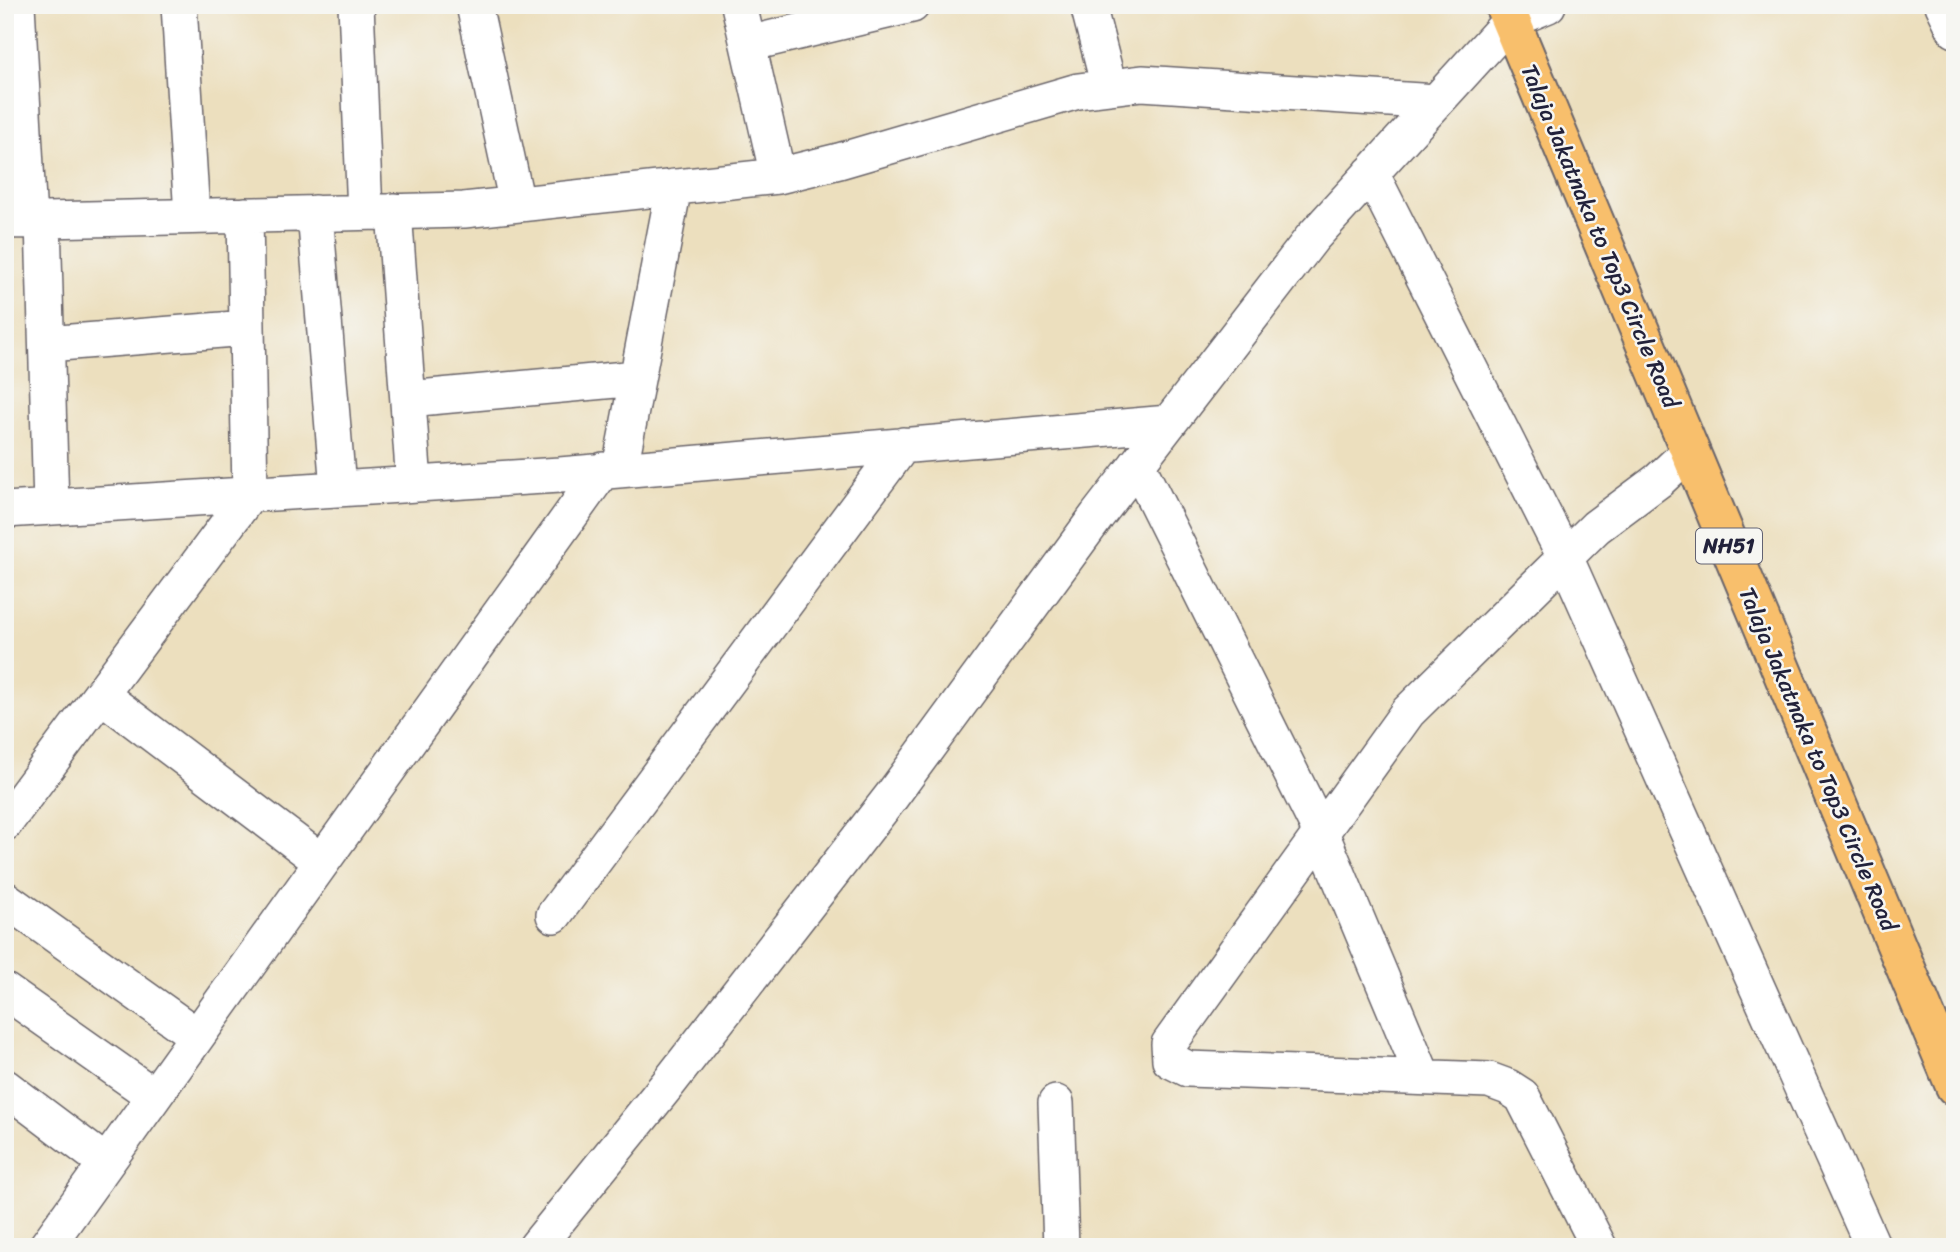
<svg xmlns="http://www.w3.org/2000/svg" width="1960" height="1252" viewBox="0 0 1960 1252" font-family="Sriracha,sans-serif">
<style>
.lines{fill:none;stroke-linecap:round;stroke-linejoin:round}
.street-casing{stroke:#696469;stroke-width:38}
.highway-casing{stroke:#696469;stroke-width:42}
.street{stroke:#fff;stroke-width:35}
.highway{stroke:#f8bf6c;stroke-width:38}
.labels{text-anchor:middle;dominant-baseline:central;stroke-width:5;stroke-linejoin:round;paint-order:stroke}
.shield{fill:#f6f6f2;stroke:#626272;stroke-width:2}
.shield-label{font-size:21px;font-weight:bold;fill:#22223b}
.street-label{font-size:23px;fill:#22223b;stroke:#f6f6f2}
</style>
<rect width="100%" height="100%" fill="#f6f6f2"/>
<filter id="ink" filterUnits="userSpaceOnUse"><feTurbulence type="fractalNoise" baseFrequency=".0143" numOctaves="2"/><feDisplacementMap in="SourceGraphic" scale="14" xChannelSelector="R" yChannelSelector="G"/><feConvolveMatrix kernelMatrix="1 2 1 2 8 2 1 2 1" color-interpolation-filters="sRGB"/></filter>
<filter id="wash" filterUnits="userSpaceOnUse"><feTurbulence type="fractalNoise" baseFrequency=".00686" numOctaves="4" result="noise"/><feDisplacementMap in="SourceGraphic" scale="28" xChannelSelector="R" yChannelSelector="G"/><feGaussianBlur stdDeviation="1.57" result="paint"/><feColorMatrix in="noise" values="0 0 0 0 0 0 0 0 0 0 0 0 0 0 0 0 0 1.4 0 .05"/><feComposite in="paint" operator="in"/></filter>
<g filter="url(#wash)">
<rect width="100%" height="100%" fill="#ecdfbe"/>
</g>
<g filter="url(#ink)">
<g class="lines">
<g class="street-casing">
<path id="street" d="M17 5 29 220
M179 5 192 216
M356 5 365 212
M474 5 517 204
M739 5 778 176
M1088 5 1109 87
M1943 5 1955 30
M748 44 912 5
M1371 173 1565 557 1873 1247
M394 211 414 484
M315 213 338 488
M43 220 51 507
M5 221 464 210 778 176 839 161 1078 91 1142 83 1436 102
M47 344 247 328
M408 399 637 378
M1137 464 1321 833 1423 1077
M620 468 674 187
M5 510 560 475 1169 423
M101 695 322 862
M5 823 250 494 245 215
M5 899 197 1036
M554 915 903 445
M5 991 154 1096
M5 1087 106 1163
M1056 1103 1061 1247
M46 1247 603 470
M536 1247 668 1084 891 797 1097 516 1312 238 1510 21 1548 5
M1599 1247 1522 1096 1508 1087 1489 1080 1188 1069 1170 1060 1169 1044 1408 712 1596 527 1659 480 1690 451"/>
</g>
<g class="highway-casing">
<path id="highway" d="M1504 5 1955 1086"/>
</g>
<use href="#street" class="street"/>
<use href="#highway" class="highway"/>
</g>
</g>
<g class="labels">
<rect class="shield" x="1696" y="528.5" width="66" height="35" rx="5"/>
<g class="shield-label">
<text x="1729" y="546">NH51</text>
</g>
<g class="street-label">
<text transform="translate(1600 236) rotate(67)">Talaja Jakatnaka to Top3 Circle Road</text>
<text transform="translate(1818 759) rotate(67)">Talaja Jakatnaka to Top3 Circle Road</text>
</g>
</g>
<rect width="1960" height="1252" fill="none" stroke="#f6f6f2" stroke-width="28"/>
</svg>
